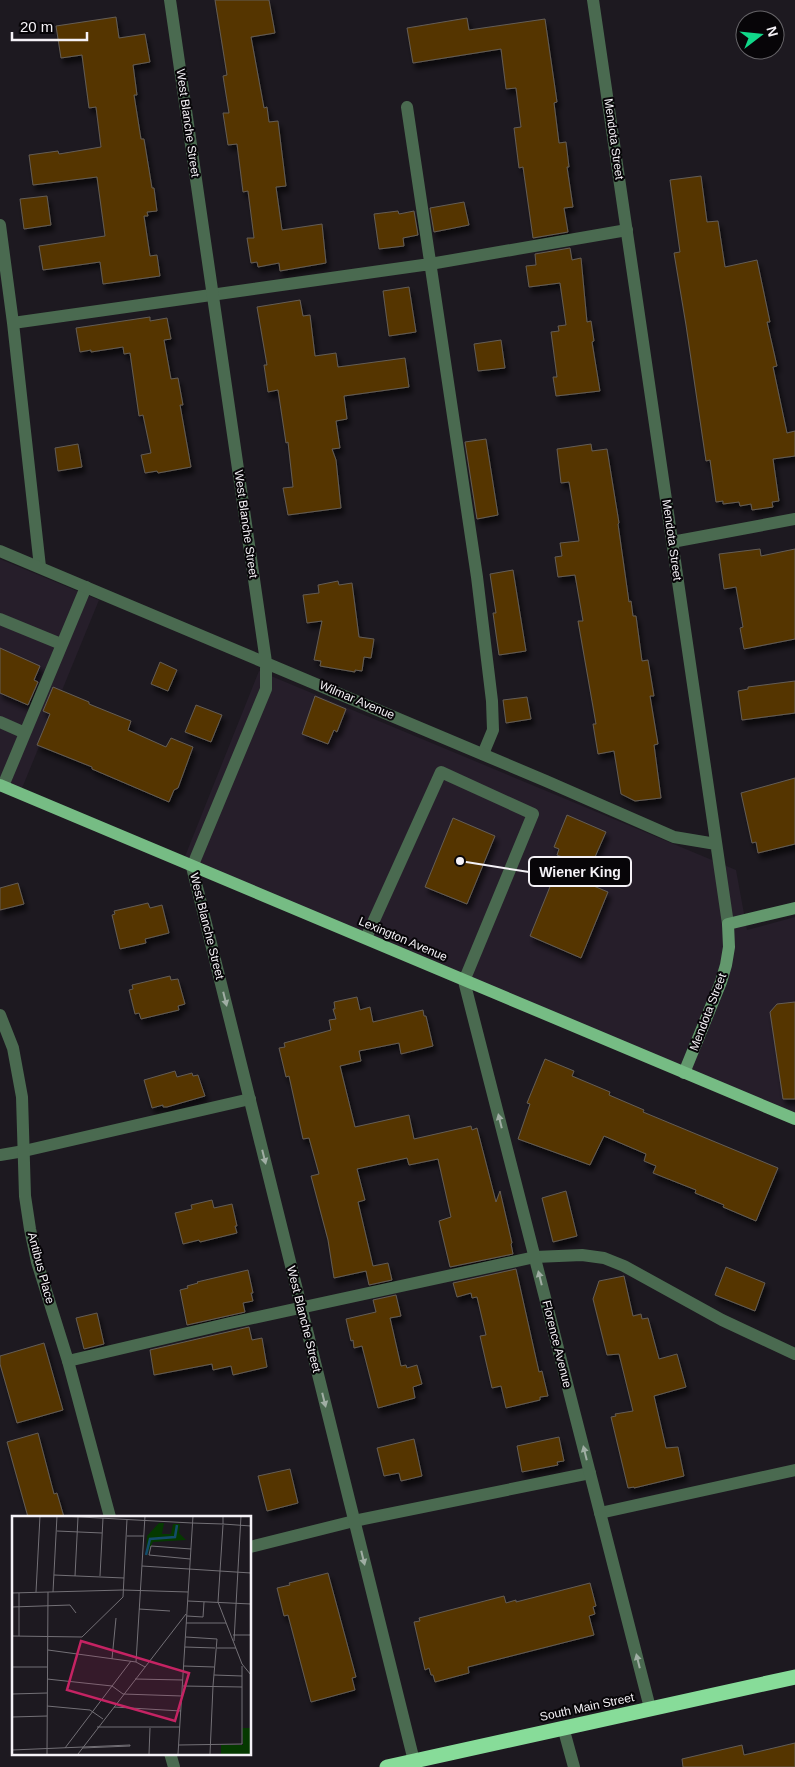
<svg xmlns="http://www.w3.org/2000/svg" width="795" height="1767" viewBox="0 0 795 1767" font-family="Arial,sans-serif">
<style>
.built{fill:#261e2a}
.building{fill:#543502;stroke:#645d55;filter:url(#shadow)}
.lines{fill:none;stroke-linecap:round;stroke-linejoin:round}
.lane{stroke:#4a6a50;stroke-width:12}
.street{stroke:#4a6a50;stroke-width:12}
.secondary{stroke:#63986d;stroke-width:12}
.primary{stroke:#76bc84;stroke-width:12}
.highway{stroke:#87dc99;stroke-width:15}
.oneway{fill:#a0aea4}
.labels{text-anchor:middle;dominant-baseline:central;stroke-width:4;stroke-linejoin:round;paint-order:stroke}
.street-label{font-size:12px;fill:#f5f2f7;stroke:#070508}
.inset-river{fill:none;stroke:#134c6a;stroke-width:2.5}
.inset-road{fill:none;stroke:#737076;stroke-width:1}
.view{fill:#c52363;fill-opacity:0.15;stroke:#c52363;stroke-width:2.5}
.inset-edge{fill:none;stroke:#f5f2f7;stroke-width:2.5}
.leader{fill:none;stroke:#f5f2f7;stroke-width:2}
.callout-dot{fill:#f5f2f7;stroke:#070508;stroke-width:2}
.callout{fill:#070508;stroke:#f5f2f7;stroke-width:2}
.callout-label{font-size:14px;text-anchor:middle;font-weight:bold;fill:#f5f2f7}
</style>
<defs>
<filter id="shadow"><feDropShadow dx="3" dy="5.5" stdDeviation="2.5" flood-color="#0009"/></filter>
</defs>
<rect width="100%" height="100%" fill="#1d1920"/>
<path class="built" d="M0 559 99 600 18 798 0 790Z
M259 671 736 870 747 930 795 917V1125L577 1032 479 993 182 864Z"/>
<path class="building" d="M215 0H269L275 33 251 37 264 108 267 107 269 122 278 121 286 186 276 187 282 230 322 224 326 263 280 271 279 263 258 267 257 262 251 263 247 238H254L248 191 243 192 237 144 228 145 223 113H229L223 76 227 75Z
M116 17 119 38 145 34 150 62 133 65 137 95H134L141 139H144L152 188H154L157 211 147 212 148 216H144L150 256 157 255 160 276 103 284 100 262 43 270 39 246 105 236 97 177 33 185 29 155 58 151 59 154 101 147 96 107 89 108 82 55 61 58 56 26Z
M467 18 469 30 545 19 557 102 554 103 559 143 566 142 569 167H567L573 207 564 208 568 232 533 238 523 167 519 168 514 128 521 127 516 88 506 89 501 49 413 63 407 28Z
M701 176 707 222 718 221 725 267 757 260 770 322H767L777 366 773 367 787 433 795 431V456L773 459 779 501 772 502 773 507 752 510 751 504 740 506 739 502 723 504V501L716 502 710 460 706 461 686 325 674 253 680 252 670 180Z
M47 196 51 225 24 229 20 199Z
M464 202 469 225 434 232 430 208Z
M398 211 399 214 414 211 418 235 403 238 404 246 379 249 374 214Z
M570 248 572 260 581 258 587 322 591 321 594 341 592 342 600 391 556 396 553 377H557L551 332 559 331 558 326 566 325 560 283 529 287 526 266 536 265 535 254Z
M409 287 416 332 389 336 383 291Z
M300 300 303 316 310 315 315 356 336 353 338 367 405 358 409 387 344 396 347 419 336 421 340 448 332 449 336 460 341 508 288 515 283 488 293 487 288 442 286 443 278 390 268 392 264 365H267L257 307Z
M150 317V321L167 318 171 339 164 340 171 379 178 378 183 405H180L191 467 158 473 157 471 145 473 141 455 151 453 143 415 139 416 130 353 124 354 123 347 91 352V350L80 352 76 328Z
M501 340 505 368 478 371 474 344Z
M486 439 498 515 477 519 465 442Z
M78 444 82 467 58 471 55 448Z
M591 444 592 451 607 449 619 523 618 524 629 602 631 601 633 616H636L642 661 648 660 654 696H650L658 744 654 745 661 798 635 801 621 794 614 751 598 754 593 724H596L578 621H583L575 575 558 577 555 557 562 556 560 543 579 541 569 482 561 483 557 449Z
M760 549 761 556 795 549V639L744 649 740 628 743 627 736 587 724 589 719 554Z
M513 570 526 651 499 655 493 613H496L490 574Z
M338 581 339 585 352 583 359 637 374 639 371 658 364 657 362 671 355 670V672L320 666 321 661 314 660 322 621 307 623 303 595 319 593 318 585Z
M0 648 40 666 34 680 38 682 28 705 0 693Z
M160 662 177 670 168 691 151 684Z
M795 681V713L742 720 738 691 748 689V687Z
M53 687 89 702V704L131 721 128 730 166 747 171 738 193 747 178 788 174 790 169 802 92 769V767L37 745 50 714 43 711Z
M315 696 346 709 337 732 334 730 328 744 302 734Z
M527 697 531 719 506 723 503 700Z
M196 705 222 715 211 742 185 732Z
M795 778V844L758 853 756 842 752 843 741 793Z
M567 815 606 832 584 882 608 892 581 958 530 936 562 857 557 855 559 849 554 847Z
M453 818 495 836 467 904 425 887Z
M18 883 24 904 0 910V888Z
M148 903 150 908 162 905 169 933 145 939 146 943 120 949 112 915 115 914 114 911Z
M170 976 171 980 178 979 185 1004 178 1006 179 1010 141 1019 139 1013 135 1014 129 990 133 989 132 985Z
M357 997 360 1010 370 1007 373 1022 423 1010 424 1016H426L433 1046 401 1054 399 1043 359 1051 361 1061 340 1066 355 1127 409 1115 414 1139 471 1126 472 1130 477 1128 496 1202 500 1191 512 1243 511 1244 513 1254 450 1267 439 1221 451 1217 438 1159 409 1165 407 1158 357 1169 365 1200 358 1202 373 1266 388 1263 392 1280 369 1285 366 1271 334 1278 328 1240 311 1176 319 1174 309 1138 303 1139 289 1076 286 1077 279 1048 285 1047 284 1043 331 1030 329 1020 336 1019 333 1009H335L334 1002Z
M795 1002V1099H783L770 1012 777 1004Z
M545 1059 574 1071 572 1076 610 1092 609 1095 644 1110 643 1112 778 1168 756 1221 723 1207 724 1205 695 1193 696 1190 653 1173 656 1166 644 1161 646 1154 604 1136 590 1165 518 1139 530 1104 527 1103Z
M175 1071 177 1077 192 1073 193 1076 198 1075 205 1096 167 1107H163V1105L152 1108 144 1080Z
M566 1191 577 1236 553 1242 542 1198Z
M212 1200 214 1208 232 1204 237 1226H235L237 1233 200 1242 199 1240 183 1244 175 1213 192 1209 191 1205Z
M726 1267 765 1283 755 1311 715 1295Z
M516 1269 539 1372 542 1371 548 1396 540 1397V1400L506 1408 501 1386 492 1388 480 1336 486 1335 477 1297 472 1298 471 1293 457 1297 453 1283Z
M248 1270 253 1293H251L253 1301 243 1303 245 1312 187 1325 180 1290 188 1288 187 1286 198 1283 197 1282Z
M624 1276 633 1316 641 1314 642 1319 648 1318 659 1359 677 1354 686 1387 654 1396 666 1448 678 1447 684 1476 634 1488V1487L628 1488 611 1417 616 1416 615 1414 633 1411 619 1354 607 1355 593 1299 599 1281Z
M396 1295 401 1316 390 1318 401 1366 406 1365 407 1368 417 1365 422 1384 413 1387 415 1398 378 1408 362 1346 354 1348 353 1340 351 1341 346 1319 376 1312 373 1300Z
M97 1313 104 1344 84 1349 76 1318Z
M249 1327 252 1340 262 1338 267 1367 233 1375 231 1366 213 1370 212 1364 154 1375 150 1350Z
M44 1343 63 1410 17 1423 0 1364V1356Z
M38 1433 54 1494 57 1493 64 1517H28L7 1442Z
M559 1437 564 1461 557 1462 558 1465 522 1472 517 1446Z
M414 1439 422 1476 401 1481 399 1473 384 1476 377 1448Z
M290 1469 298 1503 267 1511 258 1476Z
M328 1573 356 1677 352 1678 355 1690 311 1702 288 1615 284 1616 277 1588 290 1585 289 1583Z
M590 1583 596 1606 593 1607 595 1614 589 1616 594 1635 468 1667 469 1673 435 1682 433 1675H431L429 1668 425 1670 414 1622 420 1621 419 1618 504 1596 506 1603 516 1600V1602Z
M795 1743V1767H683L682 1759 742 1745 744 1755Z"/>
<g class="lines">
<path class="lane" d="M407 107 477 577 492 701 493 730 483 754
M0 225 13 323 40 567
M13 323 430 264 627 230
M0 619 61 644
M0 722 25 733
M3 786 86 587
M366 938 441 772 533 814 464 981
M0 1155 24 1151 250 1099
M68 1361 230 1323 535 1257 582 1255 604 1258 624 1266 722 1320 795 1354
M600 1513 795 1470
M250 1547 354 1521 590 1473"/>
<path class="street" d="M170 0 266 662V689L192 867 414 1761
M593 0 728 924
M672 542 795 519
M0 551 546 781 674 837 716 844
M464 981 650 1708
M0 1015 13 1048 22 1097 25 1196 30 1229 37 1262 68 1361 110 1517
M563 1727 574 1767
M170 1753 174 1767"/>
<path class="secondary" d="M684 1073 721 982 726 965 729 947 728 924 795 908"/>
<path class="primary" d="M0 785 795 1119"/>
<path class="highway" d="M387 1767 795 1677"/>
</g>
<defs><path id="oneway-solid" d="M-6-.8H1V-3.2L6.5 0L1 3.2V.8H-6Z" transform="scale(1.25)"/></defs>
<g class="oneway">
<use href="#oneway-solid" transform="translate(225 999) rotate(76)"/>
<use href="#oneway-solid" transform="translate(500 1121) rotate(-104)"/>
<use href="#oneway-solid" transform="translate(264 1157) rotate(76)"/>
<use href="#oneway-solid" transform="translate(540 1278) rotate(-104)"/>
<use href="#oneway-solid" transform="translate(324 1400) rotate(76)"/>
<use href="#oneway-solid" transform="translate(585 1453) rotate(-104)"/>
<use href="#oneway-solid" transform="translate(363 1558) rotate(76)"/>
<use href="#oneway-solid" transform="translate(638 1661) rotate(-104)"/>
</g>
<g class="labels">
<g class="street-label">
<text transform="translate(188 123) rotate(82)">West Blanche Street</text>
<text transform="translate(614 139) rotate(82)">Mendota Street</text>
<text transform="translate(246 524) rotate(82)">West Blanche Street</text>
<text transform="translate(672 540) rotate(82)">Mendota Street</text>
<text transform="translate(357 700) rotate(23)">Wilmar Avenue</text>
<text transform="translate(207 926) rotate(76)">West Blanche Street</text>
<text transform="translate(403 939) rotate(23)">Lexington Avenue</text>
<text transform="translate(708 1012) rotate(-69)">Mendota Street</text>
<text transform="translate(41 1268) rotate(75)">Antibus Place</text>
<text transform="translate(304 1319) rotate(76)">West Blanche Street</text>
<text transform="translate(557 1344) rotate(76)">Florence Avenue</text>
<text transform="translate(587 1707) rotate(-12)">South Main Street</text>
</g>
</g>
<g transform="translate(12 1516)">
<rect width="239" height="239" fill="#1d1920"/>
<path d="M147 7H152L150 18H159L161 8H168L167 17 174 24 141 26 134 40 135 20ZM230 212H239V238H209V229H231Z" fill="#053900"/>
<path class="inset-river" d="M134 39 138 23 163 21 165 9"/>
<path class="inset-road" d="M50 0 180 7M180 7 211 8V0M211 8 239 10M211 9 206 86 230 148 239 159M45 15 90 17M115 20H132M178 43 137 39 139 30 179 33M130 50 239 57M42 59 112 62M63 60 66 1M88 60 91 2M24 76 28 0M41 76 45 0M0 77 111 74 176 76M7 77V120M176 85 239 88M0 91 58 89 64 97M127 93 158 95M175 100 191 101 192 86M174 107H214M221 119H239M0 120 70 121 111 81 115 3M174 121 205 123 201 170M222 125 229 0M173 131 203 132M205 132H224M36 134 124 146 133 151M100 143 104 102M124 146 133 0M172 150 202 151M0 151H36M202 159 230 160M35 163 100 170 111 178 170 180M123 163 171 164M171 170 230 171M0 178 35 177M35 190 78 194 91 203M102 191 169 195M0 201 35 200M85 211H168M167 229 230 228V150M53 232 119 145M0 234 118 229V230L70 232M35 238 36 76M66 238 174 98M137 238 138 212M166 238 181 0M198 238 201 170"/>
<path class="view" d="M69 125 177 157 163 205 55 174Z"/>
<rect width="239" height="239" class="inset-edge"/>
</g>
<path class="leader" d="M460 861L529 872"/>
<circle class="callout-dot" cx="460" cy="861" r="5"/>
<rect class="callout" x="529" y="857" width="102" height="29" rx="5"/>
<g class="callout-label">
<text x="580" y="877">Wiener King</text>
</g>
<g transform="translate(760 35) rotate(74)"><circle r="24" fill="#070508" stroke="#666468"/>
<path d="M0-4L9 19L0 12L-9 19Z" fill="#11d98a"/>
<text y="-8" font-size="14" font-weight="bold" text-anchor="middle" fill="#f5f2f7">N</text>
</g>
<path d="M12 32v8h75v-8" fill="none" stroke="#f5f2f7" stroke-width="2.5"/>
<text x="20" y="32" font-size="15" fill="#f5f2f7" stroke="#070508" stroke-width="4" paint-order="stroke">20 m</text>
</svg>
